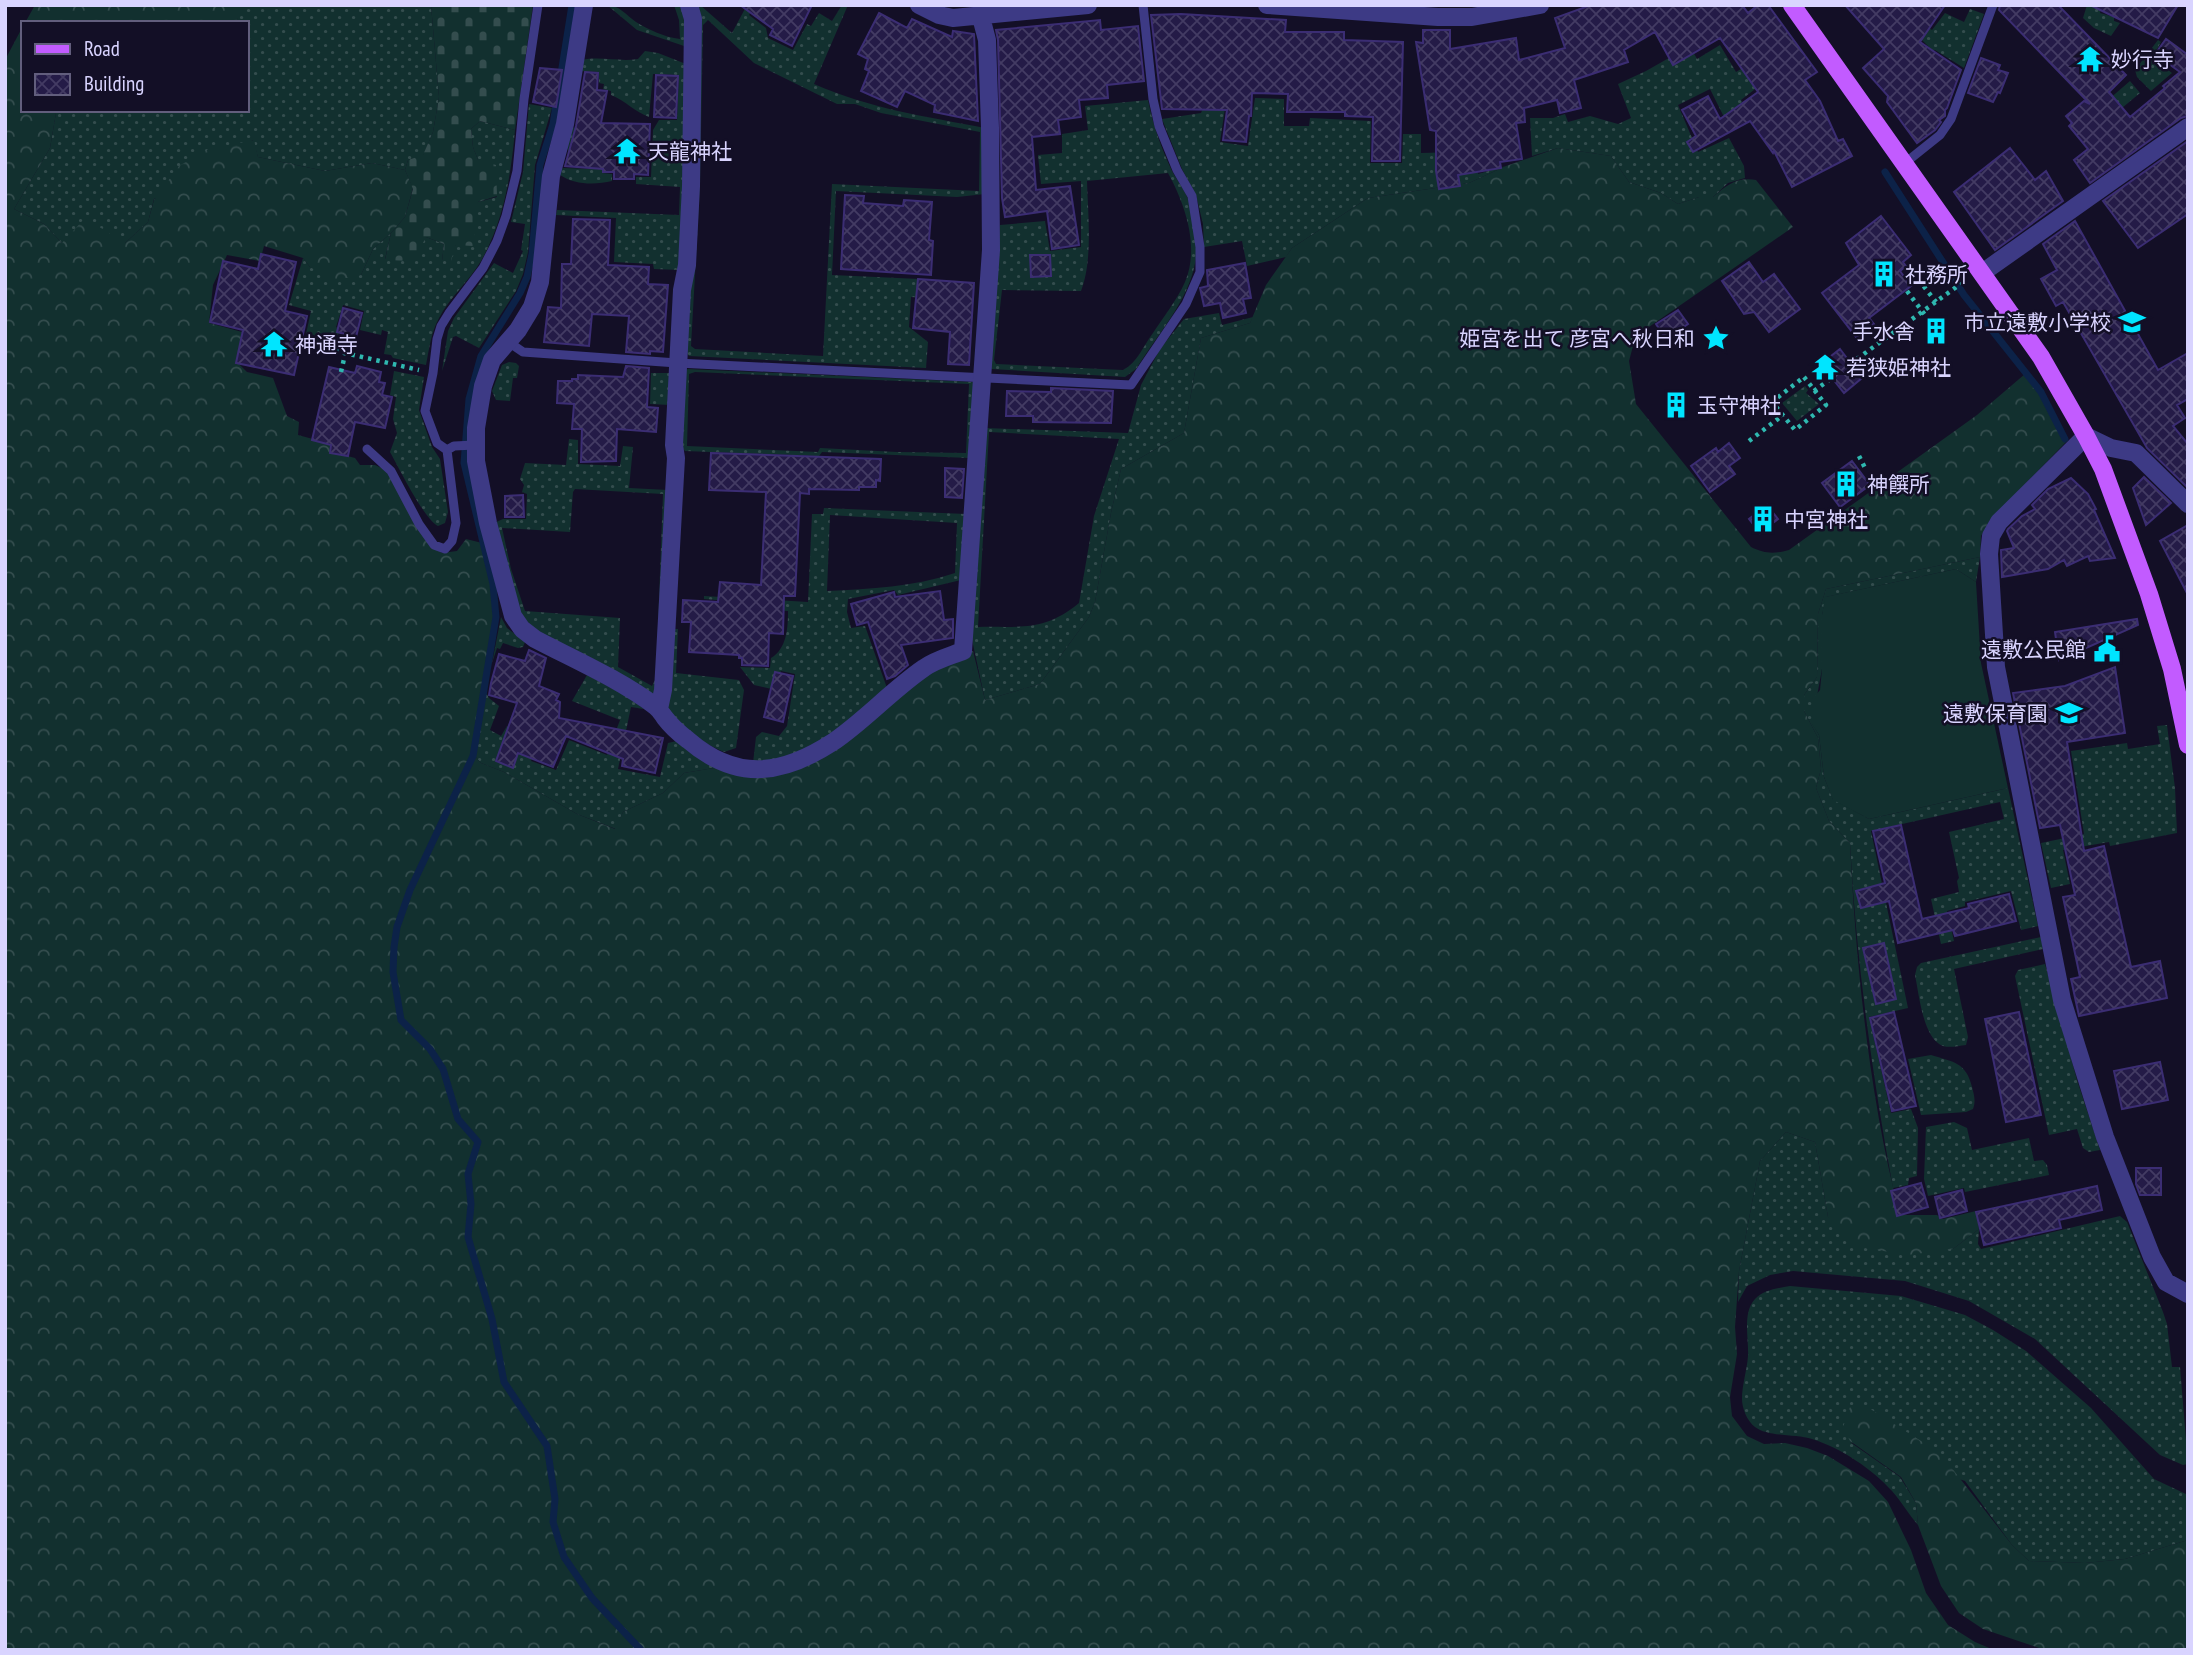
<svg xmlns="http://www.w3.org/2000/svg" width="2193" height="1655" viewBox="0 0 2193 1655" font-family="'PT Sans Narrow','Noto Sans JP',sans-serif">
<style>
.grass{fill:url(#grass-dots);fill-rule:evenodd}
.forest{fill:url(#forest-crowns)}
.cemetery{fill:url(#cemetery-stones)}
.garden{fill:#12302f}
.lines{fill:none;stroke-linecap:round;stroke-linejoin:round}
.stream{stroke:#0c2248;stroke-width:7}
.building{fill:url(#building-cross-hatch);stroke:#3b2d73;stroke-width:2}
.path{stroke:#2fb8b0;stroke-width:4.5;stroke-dasharray:3.5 5;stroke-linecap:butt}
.lane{stroke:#3d3a85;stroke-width:9}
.street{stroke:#3d3a85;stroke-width:18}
.primary{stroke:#c25bff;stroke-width:18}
.labels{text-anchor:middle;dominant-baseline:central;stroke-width:5;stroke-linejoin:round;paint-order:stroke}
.poi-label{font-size:21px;fill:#d9d4ff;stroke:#130f26;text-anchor:start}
</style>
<defs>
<pattern id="grass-dots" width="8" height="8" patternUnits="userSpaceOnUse" patternTransform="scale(1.75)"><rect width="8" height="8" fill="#12302f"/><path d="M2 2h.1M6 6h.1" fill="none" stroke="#344d4e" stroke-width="1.8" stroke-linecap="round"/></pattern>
<pattern id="forest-crowns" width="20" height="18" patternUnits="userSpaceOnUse" patternTransform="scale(1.75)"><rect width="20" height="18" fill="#12302f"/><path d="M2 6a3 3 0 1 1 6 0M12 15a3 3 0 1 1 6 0" fill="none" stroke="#344d4e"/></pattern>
<pattern id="cemetery-stones" width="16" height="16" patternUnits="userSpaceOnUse" patternTransform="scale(1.75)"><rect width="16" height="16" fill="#12302f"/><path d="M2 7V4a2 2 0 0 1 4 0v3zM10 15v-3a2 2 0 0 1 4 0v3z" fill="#344d4e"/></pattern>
<pattern id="building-cross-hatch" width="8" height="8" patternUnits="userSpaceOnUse" patternTransform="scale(1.75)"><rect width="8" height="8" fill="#241b47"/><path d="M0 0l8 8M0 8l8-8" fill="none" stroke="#433b63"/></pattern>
</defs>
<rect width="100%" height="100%" fill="#130f26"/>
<path class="grass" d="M239 5H431L439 97 433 132 423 156 408 160 405 170 372 163 325 171 258 157 253 140 154 199 148 222 125 243H62L44 224 14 209 50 148 56 113 59 110H247V23H237Z
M607 5C619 5 626 15 636 22 649 30 664 37 680 39L679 20 674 5H682L687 47 637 30Z
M696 5H700L732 33 747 5H755L749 15 766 28 768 38 793 50 807 24 811 26 819 13 832 21 842 5H848L814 84C871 109 924 116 985 128V194L957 197 836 191 832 275 941 280 940 299 911 297 909 327 928 342 926 368 689 356 684 350ZM708 20 754 63 837 104H855L881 113 980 132 979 191 832 184 823 356 695 349 691 346 700 185 703 25Z
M2087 5H2102L2100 13 2114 17V21L2120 23 2111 36 2094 28 2083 18Z
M1970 9 1984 14 1964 68 1935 50 1933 51 1911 29 1923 24 1932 30 1945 13 1964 22Z
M2158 40 2161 42 2152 58 2172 73 2151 91 2137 77 2135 70Z
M1720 45 1736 72 1746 66 1759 86 1741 100 1743 103 1724 117 1710 89 1678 105 1698 152 1729 138 1744 166 1745 178 1728 183 1713 197H1699L1678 204 1661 193 1629 182 1611 156 1558 148 1532 156 1530 118H1553L1565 114 1568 122 1590 116 1618 124 1631 118 1618 84 1646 71 1690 46 1697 59Z
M645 51 658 53 686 64 680 270 654 269 653 264 614 262 616 218 556 215 557 210 679 215 680 187 636 184V177H651L653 130 659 120H677L679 75 653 74 649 117C635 112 626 101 611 95V91L603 89 604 84 599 83V72L580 71 582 60C600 56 619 62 638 59Z
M2130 81 2140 93 2104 123 2094 112Z
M1255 98 1284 99V126H1309L1310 118 1371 121 1370 163H1402L1403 134H1421V153L1460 152 1473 148 1478 174 1506 166 1469 183 1368 198 1292 248 1286 257 1247 266 1242 241 1204 247 1203 224 1196 195 1182 169 1162 119 1201 113 1204 106 1225 108 1220 142 1248 146Z
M1148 100C1153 125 1161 148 1172 171 1177 180 1184 189 1188 199 1216 274 1172 312 1136 369L1125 377 991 369 1000 225 1045 221 1050 251 1081 247V181L1041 184 1038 155 1062 153V134L1088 130 1085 106ZM1168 173C1185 204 1200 247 1185 282 1177 300 1164 316 1153 333 1143 346 1138 362 1123 370L996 364 994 360 1002 290 1081 291C1093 260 1088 214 1087 181Z
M529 104 552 108 535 165 528 252 523 274 516 291 479 348 456 336 453 337 442 371 448 331 454 318 494 263 513 273 523 251 521 250 525 224 511 222 523 172Z
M480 121 515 130C511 175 504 221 481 261 469 281 450 297 439 318 431 332 429 350 426 365L393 358 391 355 384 354 388 332 382 330 381 335 360 330 364 311 343 305 336 327 340 329 338 335 346 337 344 348 313 342 314 335 306 334 311 311 289 305 303 258 310 267 361 275 373 249 391 233 385 259 426 237 444 244 442 261 456 245 478 202 497 197 478 160 473 147 471 129Z
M570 127 603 133 602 173 612 174V181C595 185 575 185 560 175V169L564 168 589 169 590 153 569 152 566 146Z
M1219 313 1222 325 1253 317 1250 323 1201 338 1184 433 1121 469 1111 513 1095 602 1089 617 1040 684 985 700 971 635 985 428 1128 433 1141 385 1160 349 1184 319ZM989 432 1119 439 1094 516 1079 603C1044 632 1021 626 978 627Z
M509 362 516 363 519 366 517 378H513L510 401 496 400 492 391 502 365Z
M688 369 974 382 969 458 822 452 819 456 685 451 680 445 683 371ZM695 372 969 384 966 453 897 452 820 448 818 452 687 446 689 374Z
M394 371 424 377 419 410 432 447 440 459 448 512 445 523 438 526C424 519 399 468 390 452L397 433 393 419 396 397 390 395Z
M651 373H673L670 405 650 404Z
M1805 386 1808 390 1806 393 1819 404 1797 421 1782 403Z
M569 439 578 440V464L620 466 623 446 633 447 629 488 668 490 659 679 654 695 544 637 521 616 494 523 503 519H526L527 494 522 492 524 485 520 479 525 463 566 465ZM575 489 663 494 656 678 652 686 618 667 620 618 525 611 511 569 502 528 570 532 573 492Z
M824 508 966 514 961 580 898 595 894 590 848 599 847 612 851 628 865 626 887 688 832 736 776 763H753L756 737 762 732 779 736 787 726 795 674 781 671 776 690 754 685 740 667 770 668 771 658C787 649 788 627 788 611L743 609 729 601 704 599V596L808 602 812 514H823ZM830 515 957 523 955 573C913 587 871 589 827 591Z
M1980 557 1976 582 1956 569 1826 597 1822 615V669L1812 723 1819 735 1824 777 1833 799 1869 819 2008 788 2038 926 2021 930 2011 891 1965 902V906L1947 911 1954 941 1941 944 1931 899 1959 892 1957 881 1959 878 1949 832 2004 819 2000 802 1871 831 1908 1008 1869 1017 1891 1113 1911 1109 1918 1128 1917 1176 1909 1178 1908 1185 1893 1188C1872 1074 1856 959 1850 843L1829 821 1816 788 1821 769 1818 738 1804 711V695L1817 677 1818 614 1826 589Z
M501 617 507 628 525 642 523 647 518 648 503 643 500 649 497 648 492 663Z
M674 629H678L676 673 739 680 744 690 736 748 724 752C703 743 678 727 667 707Z
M587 675 630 698 644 709 631 707 618 769 660 777 668 743 677 741 726 766 684 773 663 793 623 812 616 829 577 814 504 772 481 763 473 754 484 688 489 698 499 706 490 730 501 736 507 726 538 738 531 761 556 770 569 740 607 755 620 720 572 701Z
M2167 725 2175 788 2177 833 2110 846 2109 842 2063 850 2070 884 2051 888 2041 843 2084 834 2071 751 2127 743 2128 749 2160 744 2157 726Z
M2041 937 2043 949 1954 969 1968 1037 1966 1045C1958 1046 1950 1048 1943 1046 1923 1039 1919 994 1915 975L1917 967 1921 963Z
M2045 964 2077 1080 2100 1150 2089 1152 2083 1148 2077 1129 2049 1135 2015 976 2018 970Z
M1931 1055C1953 1062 1966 1062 1972 1087 1974 1095 1976 1101 1973 1109L1966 1112 1921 1115 1908 1059Z
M1954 1122 1967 1128 1972 1150 2029 1138 2034 1161 2043 1160 2047 1165 2049 1175 1965 1192 1964 1188 1928 1196 1924 1179 1926 1127Z
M1786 1132 1815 1142 1828 1217 1953 1249 1979 1229 1978 1244 1981 1249 2120 1216 2127 1222 2163 1312 2167 1324 2172 1367H2180L2188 1464 2183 1465 2160 1455 2035 1339 1969 1301 1905 1281 1793 1271 1770 1275 1747 1286 1738 1302 1739 1271 1760 1161Z
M1790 1286 1901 1296 1965 1315 1993 1330 2026 1351 2091 1408 2154 1479 2188 1495V1540L2125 1559 2085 1563 2029 1561 2012 1545 1965 1481 1850 1442 1900 1477 1916 1503 1918 1525C1908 1514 1902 1502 1892 1491 1872 1469 1841 1448 1812 1439 1796 1434 1768 1437 1755 1427 1747 1421 1742 1408 1742 1399 1742 1385 1747 1370 1748 1356 1749 1339 1742 1313 1755 1299 1763 1290 1778 1288 1790 1286Z"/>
<path class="forest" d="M35 5H239L240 7 237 23H25Z
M23 26V110H59L56 113 50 148 14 209 44 224 62 243 85 218 125 243 148 222 154 200 179 166 206 150 254 140 258 157 325 171 372 163 405 170 413 188 405 217 391 233 373 249 361 275 335 280 310 267 303 258 264 246 260 261 227 255 213 285 209 323 242 332 236 361 247 372 273 378 287 416 299 422 298 435 331 444 332 452 355 458 360 465H375L386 470 430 545 442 553 457 551 466 539 482 543 494 582 496 614 473 754 481 763 504 772 577 814 615 829 623 812 663 793 684 773 726 766 769 773 932 668 973 651 985 700 1040 684 1089 617 1095 602 1111 513 1121 469 1184 433 1201 338 1250 323 1266 285 1292 248 1368 198 1469 183 1506 166 1558 148 1611 156 1629 182 1661 193 1678 204 1699 197H1713C1727 185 1737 177 1756 180L1793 227 1646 329 1633 346 1629 361 1636 404 1751 547C1765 554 1774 554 1789 550L1977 415 2025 374 2046 403 2066 442 1990 520 1981 536 1980 557 1826 589 1818 614 1817 677 1804 695V711L1818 738 1821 769 1816 788 1829 821 1850 843C1856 965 1869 1097 1900 1215H1937L1943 1219 1976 1211 1979 1229 1953 1249 1908 1255 1859 1247 1828 1217 1815 1142 1786 1132 1760 1161 1739 1271 1735 1327 1737 1354 1730 1397 1732 1416 1747 1436 1764 1444 1785 1443 1807 1448 1828 1456 1869 1481 1888 1502 1911 1550 1926 1593 1948 1625 1975 1642 1994 1650H5V60Z
M1850 1407 1872 1410 1940 1453 2012 1545 2029 1561 2085 1563 2125 1559 2188 1540V1650H2045L1983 1629 1959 1613 1941 1586 1918 1525 1916 1503 1901 1477 1850 1441 1843 1427Z"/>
<path class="cemetery" d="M431 5H533L515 130 480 121 471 129 473 147 478 160 496 165 497 196 478 202 473 246 456 245 451 261H442L444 244 426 237 414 261 385 260 391 233 405 217 413 189 405 170 408 160 423 155 433 132 439 97Z"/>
<path class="garden" d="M1956 569 1976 582 1981 663 2008 788 1869 819 1833 800 1824 777 1819 735 1812 724V699L1820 690 1822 669V615L1825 597Z"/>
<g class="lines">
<path class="stream" d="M572 5 553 124 540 165 532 254 527 277 520 293 481 356 469 399 464 463 493 584 496 617 473 756 410 890 397 927 394 947 393 972 401 1020 430 1049 443 1069 458 1119 478 1142 468 1174 471 1204 468 1237 492 1319 504 1382 547 1446 555 1499 553 1522 564 1557 592 1598 641 1650
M1885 172 1964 295 2041 392 2065 439"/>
</g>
<path class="building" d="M740 5H812L792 46 770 35 773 29Z
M1591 5H1742L1748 13 1758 5H1768L1817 72 1805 80 1820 101 1838 141 1843 139 1852 156 1792 187 1774 151 1773 153 1750 121 1693 152 1687 142 1696 136 1682 110 1708 96 1720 119 1758 92 1720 38 1673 65 1655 32 1624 50 1628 62 1574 80 1581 108 1560 113 1557 100 1524 108 1525 122 1516 123 1522 159 1500 162 1501 168 1458 175 1460 186 1439 189 1436 171V131L1430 130 1416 42 1423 43V30H1450V49L1516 38 1519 60 1565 48 1555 18Z
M1845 5H1945L1920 42 1961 70 1947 108 1945 110V116L1939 120 1941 122 1935 130 1917 143 1887 102 1888 96 1863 68 1884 49Z
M2000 5H2058L2126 75 2109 92 2130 117 2165 88 2163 86 2180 72 2155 54 2166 39 2188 55V116L2181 118 2090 183 2074 160 2088 149 2069 126 2072 123 2066 116 2084 101 2090 104 1999 10Z
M2090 5H2178L2158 38Z
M879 13 907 28 912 19 952 37 953 31 974 34 978 121 934 112 935 105 905 91 897 107 861 91 869 71 865 69 868 59 858 54Z
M1181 14 1286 20 1285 32H1344V40L1403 42 1400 161H1372L1373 117 1345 116V112H1287L1288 94 1252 93 1251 116H1249L1246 142 1223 140 1227 110 1162 109 1151 15Z
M1100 20 1101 30 1138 26 1144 81 1107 85 1108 98 1079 100 1081 117 1058 120 1060 134 1032 137 1036 190 1070 186 1079 245 1052 249 1047 211 1005 217 1002 198 998 40 996 30Z
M1981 58 2000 65 1998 70 2008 73 2000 93 1998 92 1993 102 1968 93Z
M540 68 562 70 556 107 533 102Z
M585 72 598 73 597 90 607 91 601 123 650 124 648 175 634 174V179H614V172H603V169L565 166 576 126Z
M656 75 678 76 676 118 654 117Z
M2188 141V214L2138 248 2103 201Z
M2010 148 2035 180 2046 171 2063 201 1995 250 1954 192Z
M845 195 864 196 863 203 903 206 904 200 932 202 929 240 933 241 931 275 841 269Z
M1881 216 1911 255 1903 262 1906 266 1900 271 1911 286 1869 318 1874 324 1856 337 1822 293 1859 265 1846 243Z
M573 219 610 220 608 265 649 267 648 284 668 285 663 352 650 351V354L626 352 629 316 592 314 589 346 544 342 548 307 561 308 562 264H571Z
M2075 221 2158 370 2188 353V399L2177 405 2185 418 2173 426 2188 444 2187 487 2147 448 2063 302 2056 306 2041 279 2057 270 2043 244Z
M261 254 296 262 285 311 307 316 294 375 236 363 243 330 210 322 223 261 258 269Z
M1030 255H1050L1051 276 1031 277Z
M1749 262 1763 282 1774 274 1800 309 1769 332 1754 312 1744 314 1722 281Z
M1245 263 1251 298 1243 299 1246 313 1223 318 1220 303 1204 306 1200 288 1208 286 1207 270Z
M918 279 974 283 969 365 948 364 950 332 913 328Z
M343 308 362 313 356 337 337 332Z
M1678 310 1688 324 1666 339 1656 324Z
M1840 349 1862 378 1844 393 1821 364Z
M357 366 381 372 379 382 385 383 382 395 392 397 385 428 355 422 348 456 330 453 331 445 312 440 329 367 355 373Z
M626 366 649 368 647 407 658 408 656 432 617 429 616 461 581 462 582 429H572L574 404 557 403 558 381H572V379H578V375L623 377Z
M1051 388 1113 391 1111 423 1033 422V416H1006L1007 391 1051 392Z
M1729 443 1740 458 1729 466 1735 474 1710 492 1691 466 1716 448 1718 452Z
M711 453 881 459 880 481 876 480V487H859V490L809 489V494L800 493 795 596H784L783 634 769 633 768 666 742 665V658H739V655L689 652 691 622H682L683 600 718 602 720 582 761 585 766 492 709 490Z
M1852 461 1870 485 1840 507 1822 483Z
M945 468 964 469 962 498 945 497Z
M2144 477 2171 503 2146 525 2133 488Z
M2071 478 2088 494 2096 509 2094 510 2115 558 2090 561 2088 556 2067 566 2064 560 2048 569 2002 577 2001 550 2014 548 2007 531 2008 529 2022 516 2035 509 2032 505 2048 489Z
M523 495 524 517H505V496Z
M1767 505 1778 519 1760 533 1749 519Z
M2188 525V595L2160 541Z
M940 591 944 620 953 619V638L901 645 908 665 895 676 887 679 868 622 857 625 851 604 894 592 895 597Z
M2137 619 2138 625 2059 660 2055 632Z
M529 650 546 658 539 686 559 694 556 700 560 702 559 718 663 738 655 773 622 766 623 759 566 736 553 767 518 753 513 768 496 761 517 703 489 695 491 683 499 654 525 661Z
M2115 667 2125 733 2067 742 2084 851 2104 846 2131 967 2160 961 2167 998 2079 1016 2071 979 2080 977 2063 897 2075 895 2060 825 2040 828 2013 693 2065 686Z
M775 672 793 676 783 722 764 717Z
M1901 825 1922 919 1969 908 1968 904 2009 894 2016 921 1955 936 1953 930 1898 943 1889 901 1861 908 1856 891 1885 883 1873 831Z
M1884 943 1896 999 1876 1004 1863 948Z
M1894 1012 1916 1106 1892 1111 1870 1018Z
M2019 1012 2041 1115 2006 1122 1985 1019Z
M2160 1062 2168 1100 2122 1109 2114 1071Z
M2136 1168H2161V1195H2140L2136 1184Z
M1921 1183 1928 1207 1897 1216 1891 1191Z
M2097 1186 2102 1210 2059 1220 2061 1228 1984 1245 1976 1212Z
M1962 1190 1967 1211 1940 1218 1935 1197Z"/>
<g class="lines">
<path class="path" d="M1908 266 1936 302
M1907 291 1931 323
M1870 328 1881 341
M310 345 419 370
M1850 364 1966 280
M341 372 349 337
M1804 377 1826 405 1795 430 1772 402Z
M1814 391 1833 377
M1749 441 1783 415
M1859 456 1866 470"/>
<path class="lane" d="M1905 163 1940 135 1951 119 1993 5
M507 341 523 352 677 363 1131 385 1186 304 1200 272V247L1192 196 1177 170 1159 126 1153 99 1143 5
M367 449 391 471 419 524 434 545 445 549 452 541 456 523 447 450
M447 450 437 443 425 411 433 373 437 339 441 326 449 313 483 268 497 241 506 216 517 171 524 99 538 5
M447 450 454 446 475 445"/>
<path class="street" d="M584 5 565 124 551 176 540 282 532 307 518 330 492 360 483 386 476 428V461L488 523 513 616 522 629 535 639C575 660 619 679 655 706 660 710 662 714 665 718 671 726 680 734 688 740 737 782 782 775 833 742 864 721 892 690 924 668 935 660 950 656 963 651L991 250 990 128 987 40 981 17
M919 5 939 15 953 18 1088 5
M1267 5 1438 17H1472L1540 5
M1982 273 2188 127
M2188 504 2136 453 2111 448 2086 436 1999 522 1991 536 1989 554 1996 667 2062 1000 2105 1137 2152 1257 2166 1282 2188 1294
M659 709 663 690 676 458 674 445 682 290 687 265 691 186 693 19 689 5"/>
<path class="primary" d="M1792 5 2041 357 2086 436 2103 469 2149 594 2172 669 2188 745"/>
</g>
<defs>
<g id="temple-bare" transform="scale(2.1)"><path d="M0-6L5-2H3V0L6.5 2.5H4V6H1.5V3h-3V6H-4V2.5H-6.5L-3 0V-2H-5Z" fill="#00e5ff" stroke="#130f26" stroke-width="2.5" paint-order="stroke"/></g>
<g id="building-bare" transform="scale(2.1)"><path d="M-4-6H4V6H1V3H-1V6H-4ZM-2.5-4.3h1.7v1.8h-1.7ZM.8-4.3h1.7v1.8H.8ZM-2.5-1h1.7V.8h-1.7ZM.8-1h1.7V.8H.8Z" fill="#00e5ff" stroke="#130f26" stroke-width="2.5" paint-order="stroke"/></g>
<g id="school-bare" transform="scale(2.1)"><path d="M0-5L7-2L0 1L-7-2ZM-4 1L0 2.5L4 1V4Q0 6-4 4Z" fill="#00e5ff" stroke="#130f26" stroke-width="2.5" paint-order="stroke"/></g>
<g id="sight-bare" transform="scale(2.1)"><path d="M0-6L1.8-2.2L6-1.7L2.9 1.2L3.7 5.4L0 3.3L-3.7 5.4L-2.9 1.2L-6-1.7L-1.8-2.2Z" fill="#00e5ff" stroke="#130f26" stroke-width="2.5" paint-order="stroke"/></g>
<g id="civic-bare" transform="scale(2.1)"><path d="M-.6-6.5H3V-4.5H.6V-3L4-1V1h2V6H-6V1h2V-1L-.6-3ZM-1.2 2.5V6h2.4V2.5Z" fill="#00e5ff" stroke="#130f26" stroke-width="2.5" paint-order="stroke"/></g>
</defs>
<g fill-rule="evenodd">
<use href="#temple-bare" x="2090" y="59"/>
<use href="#temple-bare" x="627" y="151"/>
<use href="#building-bare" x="1884" y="274"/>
<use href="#school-bare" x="2132" y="322"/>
<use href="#building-bare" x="1936" y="331"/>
<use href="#sight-bare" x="1716" y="338"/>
<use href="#temple-bare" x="274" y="344"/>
<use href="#temple-bare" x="1825" y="367"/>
<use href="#building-bare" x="1676" y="405"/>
<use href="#building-bare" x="1846" y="484"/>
<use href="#building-bare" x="1763" y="519"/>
<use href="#civic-bare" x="2107" y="649"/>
<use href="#school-bare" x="2069" y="713"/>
</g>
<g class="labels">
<g class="poi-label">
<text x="2111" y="59">妙行寺</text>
<text x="648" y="151">天龍神社</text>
<text x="1905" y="274">社務所</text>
<text x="2111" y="322" text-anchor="end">市立遠敷小学校</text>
<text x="1915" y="331" text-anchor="end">手水舎</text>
<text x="1695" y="338" text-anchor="end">姫宮を出て 彦宮へ秋日和</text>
<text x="295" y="344">神通寺</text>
<text x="1846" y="367">若狭姫神社</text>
<text x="1697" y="405">玉守神社</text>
<text x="1867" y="484">神饌所</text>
<text x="1784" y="519">中宮神社</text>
<text x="2086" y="649" text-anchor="end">遠敷公民館</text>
<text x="2048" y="713" text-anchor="end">遠敷保育園</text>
</g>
</g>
<rect width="2193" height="1655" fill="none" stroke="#d9d4ff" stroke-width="14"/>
<rect x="21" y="21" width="228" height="91" fill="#130f26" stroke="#625e7d" stroke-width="2"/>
<rect x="35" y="44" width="35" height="10" fill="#c25bff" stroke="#625e7d" stroke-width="2"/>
<text x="84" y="56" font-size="21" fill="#d9d4ff">Road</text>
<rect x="35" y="74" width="35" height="21" fill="url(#building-cross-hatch)" stroke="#625e7d" stroke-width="2"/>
<text x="84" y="91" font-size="21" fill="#d9d4ff">Building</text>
</svg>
